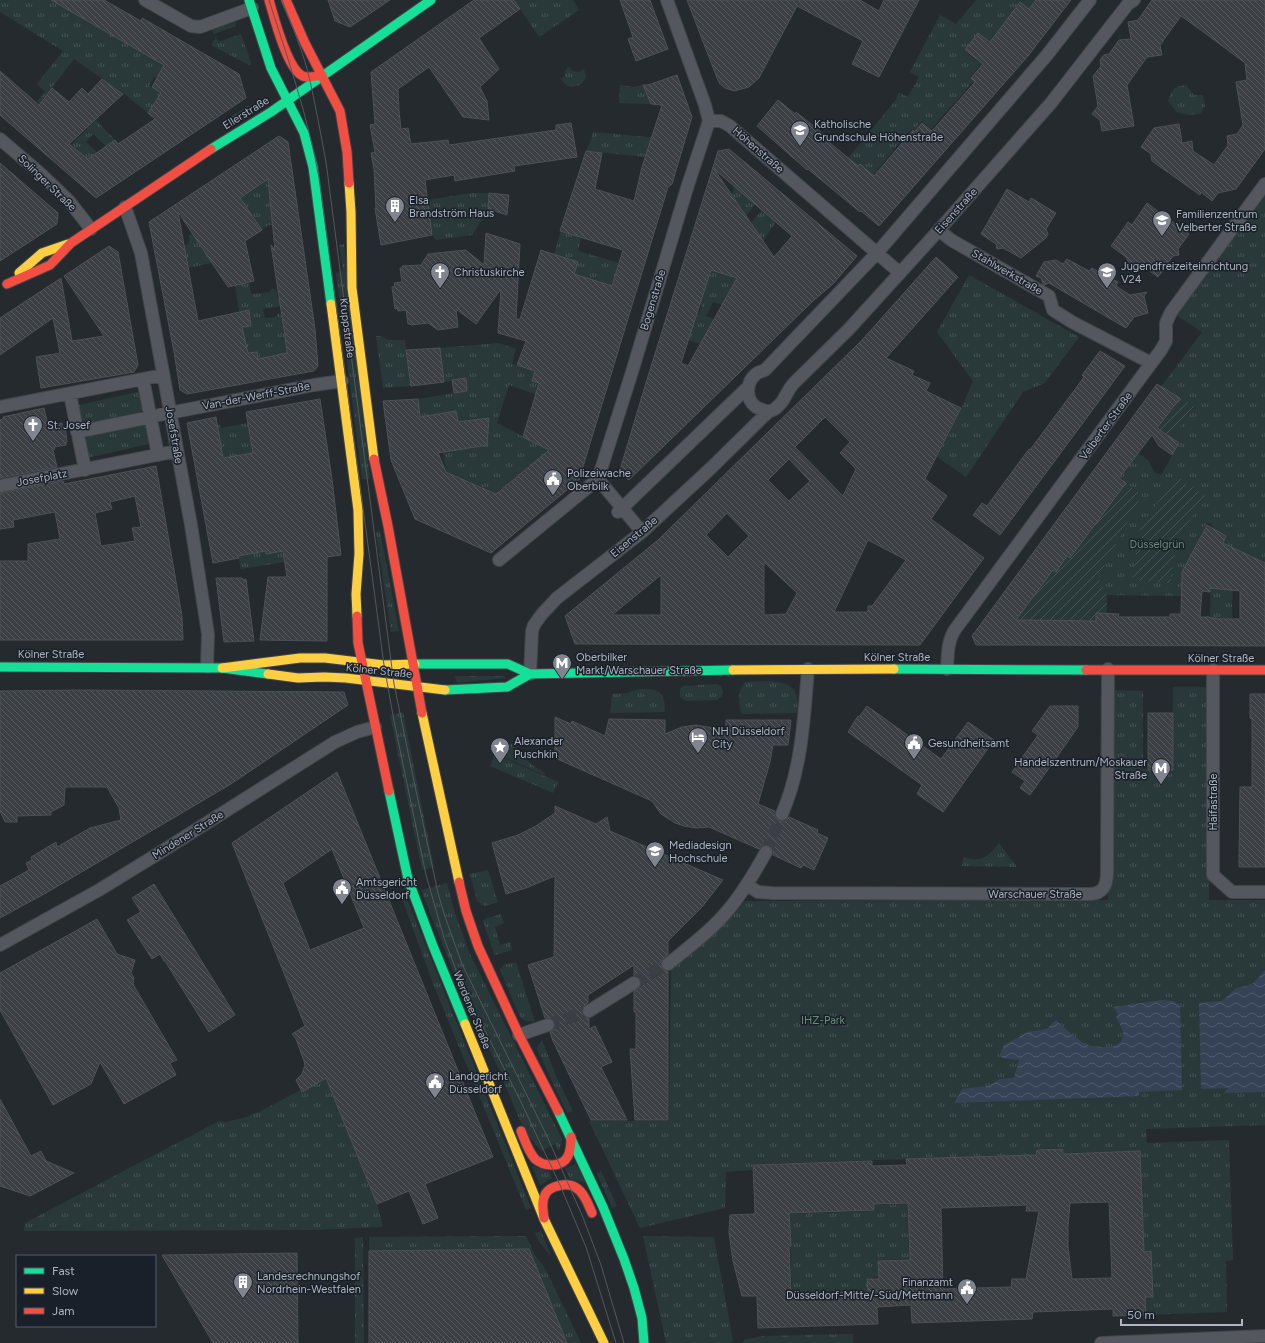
<svg xmlns="http://www.w3.org/2000/svg" width="1265" height="1343" viewBox="0 0 1265 1343" font-family="Figtree,sans-serif">
<style>
.grass{fill:url(#grass-tufts)}
.garden{fill:url(#garden-furrows)}
.water{fill:url(#water-waves)}
.building{fill:url(#building-back-hatch);stroke:#4d5157;fill-rule:evenodd}
.lines{fill:none;stroke-linecap:round;stroke-linejoin:round}
.street-tunnel{stroke:#3a3f45;stroke-width:12;stroke-dasharray:12 6;stroke-linecap:butt}
.street-casing{stroke:#42464a;stroke-width:14}
.fast-casing{stroke:#42464a;stroke-width:11}
.slow-casing{stroke:#42464a;stroke-width:11}
.jam-casing{stroke:#42464a;stroke-width:11}
.street{stroke:#54585e;stroke-width:12}
.fast{stroke:#16e098;stroke-width:9}
.slow{stroke:#ffcf43;stroke-width:9}
.jam{stroke:#f24e42;stroke-width:9}
.tram{stroke:#54585d;stroke-width:1}
.labels{text-anchor:middle;dominant-baseline:central;stroke-width:3;stroke-linejoin:round;paint-order:stroke}
.street-label{font-size:11px;fill:#afb5c1;stroke:#1a2029}
.poi-label{font-size:11px;fill:#afb5c1;stroke:#1a2029;text-anchor:start}
.park-label{font-size:11px;fill:#698f73;stroke:#1a2029}
</style>
<defs>
<pattern id="grass-tufts" width="24" height="20" patternUnits="userSpaceOnUse"><rect width="24" height="20" fill="#293939"/><path d="M3 7l-1-3M5 7V3M7 7l1-3M15 17l-1-3M17 17v-4M19 17l1-3" fill="none" stroke="#465354"/></pattern>
<pattern id="garden-furrows" width="10" height="10" patternUnits="userSpaceOnUse"><rect width="10" height="10" fill="#293939"/><path d="M-1 1l2-2M0 10L10 0M9 11l2-2" fill="none" stroke="#465354"/></pattern>
<pattern id="water-waves" width="16" height="10" patternUnits="userSpaceOnUse"><rect width="16" height="10" fill="#364357"/><path d="M0 5q4-4 8 0t8 0" fill="none" stroke="#515c6d"/></pattern>
<pattern id="building-back-hatch" width="6" height="6" patternUnits="userSpaceOnUse"><rect width="6" height="6" fill="#3c4044"/><path d="M-1 5l2 2M0 0l6 6M5-1l2 2" fill="none" stroke="#56595d"/></pattern>
</defs>
<rect width="100%" height="100%" fill="#252a2f"/>
<path class="grass" d="M0 0H51L164 65 171 86 154 77 149 86 176 101 148 113 122 92 74 59 43 99 64 116 61 121 37 101 45 92 37 84 63 51 0 12Z
M514 0H573L579 10 539 37Z
M976 0H1036L1033 3 1034 4 999 48 978 33 964 51 977 61 982 59 984 61 970 77 974 81 931 129 922 121 914 130 911 129 873 175 860 164 858 166 848 158 895 101 899 93 908 97 919 77 910 72 940 15 956 24Z
M235 22 236 26 214 34 212 30Z
M241 34 251 62V65H249L211 45 216 37 218 42Z
M568 67H569L573 71 579 72 584 69 586 77C580 89 566 91 561 78L565 76V71Z
M620 85 633 87 643 85 651 104 619 103Z
M1186 85 1194 95H1203L1205 106 1200 114 1187 115 1176 112 1168 101C1172 90 1174 86 1186 85Z
M249 105 251 107 227 123 225 121Z
M96 120 115 140 106 146 93 134 86 142 104 159 97 170 76 152 78 151 71 145Z
M593 132 658 138 646 157 586 151 591 140Z
M272 163 277 225H269L254 235 243 219 238 200 269 179Z
M735 184 760 199 745 217 751 223 762 210 776 222 763 241 729 203Z
M471 193H489L487 212 472 235 436 240 432 235 428 200Z
M1265 196V563L1233 548 1232 623 1210 618 1211 564 1226 536 1213 528V526L1210 523H1207L1182 572 1181 596 1107 595 1098 578 1142 495 1119 478 1138 453 1149 461 1154 472 1161 475 1179 444 1172 438 1194 407 1161 387 1202 332 1175 314Z
M196 227 210 240 200 246 212 263 188 268 183 245H187L190 239 188 236 192 234 190 231Z
M561 231 581 238 578 251 619 263 611 289 574 274 578 262 554 254Z
M344 244 370 479H362L336 273 343 271 339 245Z
M712 269 716 272 737 278 722 305 713 302 706 316 714 319 701 344 688 340 692 313 699 314 702 305 699 303 704 288 706 287Z
M969 275 1079 337 1045 383 1023 392 966 477 937 457 961 409 973 381 937 332Z
M249 283 251 294 270 292 273 288 277 291V298L280 300 283 306 263 309 265 318 276 317 278 313 282 316 284 333 297 332 295 352 259 366 257 352 245 354 242 327 251 326 249 311 239 312 235 285Z
M376 336H381L388 340H405L411 386 383 388Z
M499 343 516 349 512 364 535 371 532 381 555 388 551 400 509 385 497 423 551 451 542 466 534 462 496 493 446 471 443 452 487 445 488 418 458 422 456 411 420 417 418 399 467 391 466 378 444 382 440 348Z
M137 392 142 395 144 406 141 412 79 425 75 406Z
M248 423 251 438 299 442 222 463 217 425H220L221 428Z
M144 425 149 428 151 439 148 444 87 458 82 438Z
M380 531 399 631 391 632 376 532Z
M286 547 285 562 241 569 238 555Z
M455 676H504L505 678 457 683Z
M745 682C759 682 791 677 796 694 798 700 797 707 798 713L741 714C739 703 737 691 745 682Z
M716 684 721 686 723 691 722 696 717 700 686 701 680 697V690L681 687 685 686Z
M1173 687H1209V900H1265V1125L1146 1129 1147 1143 1229 1140 1233 1260 1226 1261 1227 1312 1146 1315 1145 1297H1153L1151 1252H1144L1140 1151 1064 1153V1148L1037 1149 1035 1155 753 1164 752 1170 726 1172 725 1208 640 1228 589 1121H669L671 965 733 914 745 901 1108 900V893L1112 881 1114 690 1143 691V769L1172 770Z
M639 689C659 689 665 690 665 712L610 713 612 694 627 693Z
M403 712 434 867 422 870 390 715Z
M511 743 531 764 544 773 545 775 497 754Z
M495 754 558 782 553 793 490 766Z
M999 843 1017 867 962 866 963 857C981 863 988 857 999 843Z
M488 870 498 902 485 906 477 901 470 874Z
M447 883 455 913 469 952 562 1139 560 1149 558 1151 555 1144 541 1151 524 1130 494 1059 462 993 421 890Z
M405 894 531 1208 526 1210 434 986 401 896Z
M501 914 504 923 495 927 500 945 510 942 512 950 496 955 494 954 483 921 485 919Z
M516 962 535 1022 526 1021 520 1017 500 970 503 965Z
M542 1040 556 1076 573 1111 567 1113 537 1049 538 1046Z
M326 1078 377 1204 383 1226 380 1227 313 1230 24 1231 25 1223 219 1121 226 1122 250 1116V1115L259 1112 301 1090 302 1092Z
M576 1164 586 1183 570 1179 565 1168Z
M532 1166 550 1172 552 1178 540 1185Z
M601 1171 617 1206 612 1208 597 1174Z
M907 1204 909 1259 878 1260V1277L867 1278V1291L792 1293 789 1214 874 1211 875 1205Z
M541 1231 551 1256 539 1242 535 1233Z
M526 1236 535 1255 546 1270 581 1343H567L529 1249 369 1251V1237Z
M643 1236 714 1237 733 1341 730 1343H666Z
M363 1237 364 1343H355V1238Z
M853 1334V1343H742L744 1340 763 1336Z"/>
<path class="garden" d="M1180 398 1194 406 1172 438 1157 428Z
M1177 476 1187 484 1207 497 1178 536 1170 583 1132 580 1140 527Z
M1126 483 1142 495 1098 578 1107 595V614L1096 613V621H1030L1017 626 1014 614 1028 604 1053 570 1056 572 1065 554 1070 558Z"/>
<path class="water" d="M1265 970V1092L1224 1093 1228 1088 1201 1089 1199 1003 1222 1001 1236 988 1252 985Z
M1162 1000 1173 1001 1180 1006 1182 1090 1139 1092V1096L954 1103 962 1089 989 1086 1000 1079 1014 1078 1019 1060 1002 1058 1001 1051 1004 1045 1028 1032 1042 1030 1048 1028 1056 1020C1063 1027 1078 1040 1085 1044 1088 1046 1092 1046 1095 1046 1118 1051 1132 1040 1116 1018L1118 1013 1113 1007Z"/>
<path class="building" d="M51 0H104L141 21 142 18 239 74 246 98 96 198 0 115V71L39 105 52 88 69 102 82 88 88 94 102 79 123 94 69 144 88 159 115 140 118 144 155 119 148 113 161 93 152 87 164 65Z
M328 0H390L350 27 335 21Z
M474 0H514L520 9 479 38 499 69 480 87 487 101 489 120 463 117 429 67 398 89 399 111 401 129 408 128 411 144 448 140 449 145 556 130V125L571 123 577 157 514 166 515 171 455 181 454 175 425 180 432 235 381 245 375 208H376L374 169 371 153 375 152 370 125 375 124 371 72Z
M620 0H650L668 49 636 61 628 39 633 37Z
M687 0H860L879 11 884 0H919L879 77 852 64 863 41 797 6 759 78 749 87 734 91 725 88 720 84 717 78Z
M1036 0H1071L1028 56 879 226 861 211 860 212 808 169 807 170 757 126 778 100 795 114 796 112 826 136 831 141 830 143 858 166 860 164 874 176 913 130 914 132 922 123 932 131 975 82 971 78 983 64 965 50 978 33 990 42 1020 2 1029 9Z
M1152 0H1265V149L1236 189 1218 193 1212 201 1201 192 1200 195 1152 161 1151 154 1141 147 1154 128 1179 124 1182 143 1192 141 1193 151 1214 165 1228 145 1227 136 1237 134 1243 125 1236 82 1247 80 1245 63 1198 28 1181 16 1160 45 1162 55 1147 57 1127 85 1134 126 1102 131 1100 120 1092 114 1098 106 1093 76 1101 66 1100 60 1104 55 1109 54 1119 40 1131 39 1128 22 1138 20Z
M677 75 692 117 672 184 668 187 661 210 579 480 491 553 415 519 391 460 383 401 418 399 420 417 456 411 458 422 489 418 487 445 438 453 446 472 496 494 549 450 523 437 539 383 532 381 535 371 517 365 526 341 498 333 501 289 476 324 456 309 458 327 438 330 428 323 411 325 410 324H408L406 310 398 311 397 308 395 309 392 287 395 286 394 283 402 282 400 268H403L402 266 421 265 428 254 466 250 484 265 486 233 520 244 516 319H520L541 250 578 262 574 274 612 286 623 250 560 231 586 151 602 153 595 189 634 201 642 167 662 105 651 104 643 85H648Z
M279 136 288 142 315 329 318 366 314 371 187 394 180 390 174 352 149 222ZM268 179 275 250 271 245 285 336 287 353 258 359 257 352 248 353 242 327 251 326 249 310 198 321 178 212 228 287 254 281 245 241 262 230 240 198Z
M729 149 857 256 833 284 813 301 629 480 619 473 645 386 718 151ZM714 169 792 236 774 257ZM711 270 737 278 688 366 681 363Z
M0 163 58 213 57 224 0 261Z
M1007 189 1029 202 1031 198 1056 213 1046 229 1048 234 1046 238 1021 258 1003 248 997 249 996 244 981 234Z
M489 193 509 195 507 215 488 209Z
M1147 203 1189 234 1178 249 1179 255 1173 256 1158 277 1141 265H1130L1126 257 1111 246 1128 222 1132 225Z
M109 246 118 252 138 365 134 372 41 388 36 357 60 353 53 318 0 355V318L61 278 72 341 104 336 64 276Z
M936 257 958 277 886 358 914 371 912 375 930 383 926 391 961 408 925 479 947 496 931 519 984 558 920 645 575 644 565 616 658 540 862 340ZM825 417 850 442 840 453 856 469 843 496 795 447ZM789 459 810 481 789 501 768 480ZM727 513 749 536 728 557 706 535ZM868 540 906 560 872 606H868V612H834ZM764 562 797 593 786 614 764 615ZM661 575V615H612Z
M1067 259 1089 271 1092 268 1118 282 1116 286 1130 295 1147 292 1144 296 1148 313 1134 317 1126 328 1049 283 1044 285 1043 284 1041 278 1036 276 1044 262 1056 260 1063 264Z
M440 348 444 382 411 386 406 350Z
M1100 351 1125 366 1000 535 973 515 982 503 987 506 1029 449 1030 450 1084 377 1082 375Z
M466 378 467 391 454 393 452 380Z
M1157 384 1180 398 1157 428 1179 443 1172 455 1159 446 1152 435 1119 478 1126 483 1070 558 1067 556 1056 572 1053 570 1016 620 1096 621V613L1119 614 1118 617H1170V614H1181L1182 572 1207 525 1226 536 1223 543 1265 563V646L1029 645H976L972 636ZM1210 588 1240 591V619H1216V618H1210V617H1200L1202 591 1210 592Z
M320 399 332 479 341 555 327 557V641L260 640 268 577H287L283 551 266 554V551L238 556 239 558 213 563 187 423 216 417 223 458 253 453 246 412Z
M44 408 48 425 62 423 63 427 65 426 67 442H66V445L54 447 55 449 53 450 57 467 0 478V420L3 419V417Z
M156 466 182 616 183 640H0V561H28V544L60 539 55 512 13 520 14 527 0 529V493L63 481 64 484ZM135 496 141 527 132 528 135 541 101 546 95 513 112 509 110 502Z
M216 578H242L243 580 246 579 254 641 224 642Z
M78 690 344 692 348 705 231 784 46 893 0 918V886L29 870 26 863 32 860 31 857 56 842 57 847 90 828 121 820 119 808 107 787H65L64 805 51 812V815L17 816V822H5L0 811V691Z
M1250 694H1265V867H1239V859L1240 787H1252V719L1250 718Z
M867 706 941 759 968 722 994 740 943 812 917 794 922 785 848 732 858 716 859 717Z
M1050 706H1078V727L1030 795 1020 788 1025 781 1012 772 1038 735 1032 731Z
M1148 713H1173V770H1148Z
M555 717 571 724 572 721 605 736 609 719 665 720V734L682 727 696 725 708 727 726 731V720H791L788 745H773L770 762 758 804 775 811V816L779 821H784L789 817 818 830 817 833 828 838 814 870 803 865 801 868 773 855V848L769 845H762L759 849 709 827 696 828 684 826 675 823 661 814 652 801 555 758Z
M337 772 493 1157 425 1184 438 1218 423 1224 409 1191 377 1204 326 1078 302 1092 296 1080 302 1074 305 1065 304 1061 296 1039 292 1034 305 1026 232 843ZM332 849 364 928 310 950 283 883Z
M555 806 596 824 607 817 610 831 723 880 702 907 668 941V954L661 962 662 968 668 971V1120H635L630 1049H636V1012H634V992L640 987 641 983 640 979 634 976V965L588 995V1002L583 1007 582 1011 583 1015 589 1018V1029L595 1026 612 1062 601 1067 627 1120H591L553 1041 550 1032 554 1030 555 1023 553 1019 549 1018H545L528 965 554 957 555 876 526 888 506 894 492 843 518 835 536 826 555 813Z
M154 884 235 1015 209 1032 165 961H164L160 954 152 959 127 920 141 912 132 898Z
M97 919 117 954 135 960 131 973 134 978 133 984 177 1060 170 1063 176 1075 124 1104 100 1062 91 1084 53 1105 0 1010V973Z
M0 1099 31 1156 41 1151 46 1161 74 1173 30 1196 0 1186Z
M1063 1149V1154L1140 1151 1144 1252 1151 1251 1153 1297H1145L1146 1315 1113 1316V1309L1033 1312 1032 1319 912 1323 911 1305 877 1307 878 1324 758 1328 757 1296H742L733 1261 729 1233 730 1215 755 1214 753 1165 872 1161V1166L907 1165 906 1159 1036 1155 1037 1150ZM1109 1202 1112 1278 1072 1279 1068 1247V1227L1070 1203ZM908 1203 910 1260 878 1261 879 1279H867L868 1292 791 1294 789 1246H791L789 1213 874 1210V1204ZM1027 1205 1026 1211H1039L1026 1279H1012L1011 1287 943 1289 941 1208Z
M529 1249 567 1343H369V1251Z
M297 1253 298 1343H213L162 1255Z"/>
<g class="lines">
<path class="street-tunnel" d="M766 852 782 814
M634 983 668 964
M548 1025 589 1011"/>
<g class="street-casing">
<path id="street" d="M145 0 191 26 200 27 252 8
M667 0 705 105 709 121H721L730 126 900 273
M0 139 41 174 69 201 91 229
M125 207 141 253 191 525 208 634 207 667
M939 230 951 240 1049 296 1053 310 1072 322 1151 363
M143 379 158 455
M70 394 85 470
M0 407 163 375
M768 412C764 410 760 409 756 407 745 399 746 382 756 374 759 372 762 371 765 370L877 253 1047 55 1090 0
M159 415 314 385 342 381
M77 432 151 417
M598 479 642 532
M0 486 177 451
M618 512 748 387
M499 560 598 479 632 372 687 188 709 121
M947 669C948 656 947 643 954 631L1161 350 1166 341V323L1171 312 1265 184
M1213 670V875L1232 892H1265
M530 674 532 631 534 625 542 614 557 598 642 532 710 469 768 412 775 409 782 402 790 388 794 383 849 329 939 230 1051 103 1128 4 1134 0
M782 814C802 768 804 718 808 669
M747 885 758 892 772 893 1091 894C1104 893 1107 884 1107 872L1108 669
M0 945 99 890 156 855 335 742 357 732 375 727
M668 964C689 947 712 930 729 909 744 891 755 872 766 852
M589 1011 634 983
M519 1035 548 1025
M1101 1343 1265 1336"/>
</g>
<g class="fast-casing">
<path id="fast" d="M249 0 271 68 304 133 313 167 331 304
M211 149 271 112 431 0
M415 664H508L530 674 733 670
M0 667 222 668 268 674
M894 669 1086 670
M445 690 507 687 530 674
M389 791 408 879 433 946 465 1024
M558 1111 603 1207 624 1259 634 1288 642 1318 644 1343"/>
</g>
<g class="slow-casing">
<path id="slow" d="M349 183 351 212 352 288 374 459
M19 273 42 253 68 244
M331 304 358 510 359 554 356 594 357 616
M222 668 300 658H325L384 665 415 664
M733 670 894 669
M268 674 298 678 324 677 346 678 445 690
M422 713 459 882
M465 1024 544 1219 604 1343"/>
</g>
<g class="jam-casing">
<path id="jam" d="M269 0C274 17 286 65 301 75 306 79 316 76 322 75
M286 0 305 43 340 111 347 152 349 183
M7 284 50 265 71 243 211 149
M374 459 388 526 422 713
M357 616 358 643 389 791
M1086 670H1265
M459 882 466 911 478 946 519 1035 558 1111
M521 1131C525 1141 528 1151 535 1159 544 1167 562 1168 568 1156 571 1150 571 1143 571 1137
M544 1218C543 1210 541 1201 546 1193 551 1186 567 1182 575 1187 584 1192 588 1204 592 1213"/>
</g>
<use href="#street" class="street"/>
<use href="#fast" class="fast"/>
<use href="#slow" class="slow"/>
<use href="#jam" class="jam"/>
<path class="tram" d="M269 0C288 59 308 117 319 178L384 665 394 721 426 875 444 938 459 978 470 1001 521 1102 560 1185 586 1247 616 1343
M282 0C292 26 304 53 310 81 316 108 321 135 326 162L394 684 415 786 438 893 444 914 462 964 546 1134 582 1215 601 1265 624 1343"/>
</g>
<defs>
<g id="school-pin" transform="scale(1)"><path d="M0 17L-7.5 6A9.5 9.5 0 1 1 7.5 6Z" fill="#7f848e" stroke="#1a2029"/><path d="M0-5L7-2L0 1L-7-2ZM-4 1L0 2.5L4 1V4Q0 6-4 4Z" fill="#fff"/></g>
<g id="building-pin" transform="scale(1)"><path d="M0 17L-7.5 6A9.5 9.5 0 1 1 7.5 6Z" fill="#7f848e" stroke="#1a2029"/><path d="M-4-6H4V6H1V3H-1V6H-4ZM-2.5-4.3h1.7v1.8h-1.7ZM.8-4.3h1.7v1.8H.8ZM-2.5-1h1.7V.8h-1.7ZM.8-1h1.7V.8H.8Z" fill="#fff"/></g>
<g id="church-pin" transform="scale(1)"><path d="M0 17L-7.5 6A9.5 9.5 0 1 1 7.5 6Z" fill="#7f848e" stroke="#1a2029"/><path d="M-1.2-6h2.4v3.5h3.3v2.4h-3.3V6h-2.4V-.1h-3.3v-2.4h3.3Z" fill="#fff"/></g>
<g id="civic-pin" transform="scale(1)"><path d="M0 17L-7.5 6A9.5 9.5 0 1 1 7.5 6Z" fill="#7f848e" stroke="#1a2029"/><path d="M-.6-6.5H3V-4.5H.6V-3L4-1V1h2V6H-6V1h2V-1L-.6-3ZM-1.2 2.5V6h2.4V2.5Z" fill="#fff"/></g>
<g id="metro-pin" transform="scale(1)"><path d="M0 17L-7.5 6A9.5 9.5 0 1 1 7.5 6Z" fill="#7f848e" stroke="#1a2029"/><path d="M-5.5 5V-5H-3L0 0L3-5H5.5V5H3V-.5L0 4L-3-.5V5Z" fill="#fff"/></g>
<g id="hotel-pin" transform="scale(1)"><path d="M0 17L-7.5 6A9.5 9.5 0 1 1 7.5 6Z" fill="#7f848e" stroke="#1a2029"/><path d="M-6-4.5h1.5V1H6V5H4.5V3h-9V5H-6ZM-4 0a1.8 1.8 0 1 1 3.6 0ZM.5 0V-2.5h3Q6-2.5 6 0Z" fill="#fff"/></g>
<g id="sight-pin" transform="scale(1)"><path d="M0 17L-7.5 6A9.5 9.5 0 1 1 7.5 6Z" fill="#7f848e" stroke="#1a2029"/><path d="M0-6L1.8-2.2L6-1.7L2.9 1.2L3.7 5.4L0 3.3L-3.7 5.4L-2.9 1.2L-6-1.7L-1.8-2.2Z" fill="#fff"/></g>
<g id="university-pin" transform="scale(1)"><path d="M0 17L-7.5 6A9.5 9.5 0 1 1 7.5 6Z" fill="#7f848e" stroke="#1a2029"/><path d="M0-5L7-2L0 1L-7-2ZM-4 1L0 2.5L4 1V4Q0 6-4 4Z" fill="#fff"/></g>
</defs>
<g fill-rule="evenodd">
<use href="#school-pin" x="800" y="130"/>
<use href="#building-pin" x="395" y="206"/>
<use href="#school-pin" x="1162" y="220"/>
<use href="#church-pin" x="440" y="272"/>
<use href="#school-pin" x="1107" y="272"/>
<use href="#church-pin" x="33" y="425"/>
<use href="#civic-pin" x="553" y="479"/>
<use href="#metro-pin" x="562" y="663"/>
<use href="#hotel-pin" x="698" y="737"/>
<use href="#civic-pin" x="914" y="743"/>
<use href="#sight-pin" x="500" y="747"/>
<use href="#metro-pin" x="1161" y="768"/>
<use href="#university-pin" x="655" y="851"/>
<use href="#civic-pin" x="342" y="888"/>
<use href="#civic-pin" x="435" y="1082"/>
<use href="#building-pin" x="243" y="1282"/>
<use href="#civic-pin" x="967" y="1288"/>
</g>
<g class="labels">
<g class="street-label">
<text transform="translate(246 113) rotate(-32)">Ellerstraße</text>
<text transform="translate(758 150) rotate(41)">Höhenstraße</text>
<text transform="translate(47 183) rotate(44)">Solinger Straße</text>
<text transform="translate(956 211) rotate(-48)">Eisenstraße</text>
<text transform="translate(1007 272) rotate(30)">Stahlwerkstraße</text>
<text transform="translate(653 300) rotate(-73)">Bogenstraße</text>
<text transform="translate(347 328) rotate(83)">Kruppstraße</text>
<text transform="translate(256 396) rotate(-11)">Van-der-Werff-Straße</text>
<text transform="translate(1106 426) rotate(-54)">Velberter Straße</text>
<text transform="translate(174 435) rotate(80)">Josefstraße</text>
<text transform="translate(42 478) rotate(-11)">Josefplatz</text>
<text transform="translate(634 537) rotate(-40)">Eisenstraße</text>
<text x="51" y="654">Kölner Straße</text>
<text x="897" y="657">Kölner Straße</text>
<text x="1221" y="658">Kölner Straße</text>
<text transform="translate(379 671) rotate(6)">Kölner Straße</text>
<text transform="translate(1213 802) rotate(-90)">Haifastraße</text>
<text transform="translate(188 835) rotate(-32)">Mindener Straße</text>
<text x="1035" y="894">Warschauer Straße</text>
<text transform="translate(472 1010) rotate(68)">Werdener Straße</text>
</g>
<g class="poi-label">
<text x="814" y="124">Katholische<tspan x="814" dy="13">Grundschule Höhenstraße</tspan></text>
<text x="409" y="200">Elsa<tspan x="409" dy="13">Brandström Haus</tspan></text>
<text x="1176" y="214">Familienzentrum<tspan x="1176" dy="13">Velberter Straße</tspan></text>
<text x="1121" y="266">Jugendfreizeiteinrichtung<tspan x="1121" dy="13">V24</tspan></text>
<text x="454" y="272">Christuskirche</text>
<text x="47" y="425">St. Josef</text>
<text x="567" y="473">Polizeiwache<tspan x="567" dy="13">Oberbilk</tspan></text>
<text x="576" y="657">Oberbilker<tspan x="576" dy="13">Markt/Warschauer Straße</tspan></text>
<text x="712" y="731">NH Düsseldorf<tspan x="712" dy="13">City</tspan></text>
<text x="514" y="741">Alexander<tspan x="514" dy="13">Puschkin</tspan></text>
<text x="928" y="743">Gesundheitsamt</text>
<text x="1147" y="762" text-anchor="end">Handelszentrum/Moskauer<tspan x="1147" dy="13">Straße</tspan></text>
<text x="669" y="845">Mediadesign<tspan x="669" dy="13">Hochschule</tspan></text>
<text x="356" y="882">Amtsgericht<tspan x="356" dy="13">Düsseldorf</tspan></text>
<text x="449" y="1076">Landgericht<tspan x="449" dy="13">Düsseldorf</tspan></text>
<text x="257" y="1276">Landesrechnungshof<tspan x="257" dy="13">Nordrhein-Westfalen</tspan></text>
<text x="953" y="1282" text-anchor="end">Finanzamt<tspan x="953" dy="13">Düsseldorf-Mitte/-Süd/Mettmann</tspan></text>
</g>
<g class="park-label">
<text x="1157" y="544">Düsselgrün</text>
<text x="823" y="1020">IHZ-Park</text>
</g>
</g>
<rect x="16" y="1255" width="140" height="72" fill="#1a2029" stroke="#565c66"/>
<rect x="24" y="1268" width="20" height="6" fill="#16e098" stroke="#565c66"/>
<text x="52" y="1275" font-size="12" fill="#afb5c1">Fast</text>
<rect x="24" y="1288" width="20" height="6" fill="#ffcf43" stroke="#565c66"/>
<text x="52" y="1295" font-size="12" fill="#afb5c1">Slow</text>
<rect x="24" y="1308" width="20" height="6" fill="#f24e42" stroke="#565c66"/>
<text x="52" y="1315" font-size="12" fill="#afb5c1">Jam</text>
<path d="M1121 1319v6h121v-6" fill="none" stroke="#afb5c1" stroke-width="2"/>
<text x="1127" y="1319" font-size="12" fill="#afb5c1" stroke="#1a2029" stroke-width="3" paint-order="stroke">50 m</text>
</svg>
